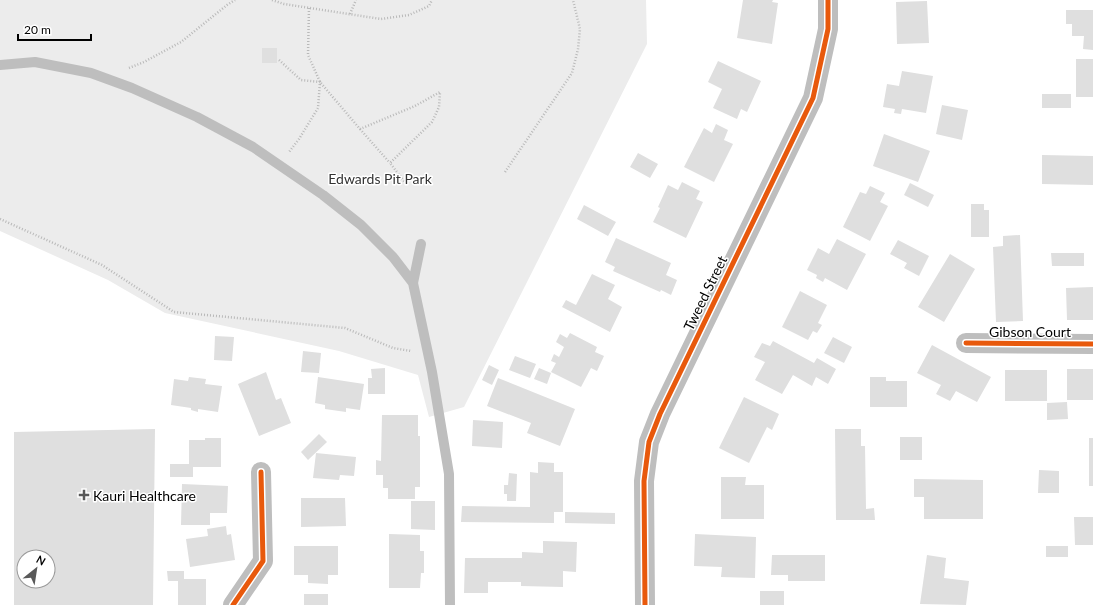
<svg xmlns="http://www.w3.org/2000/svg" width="1093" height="605" viewBox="0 0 1093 605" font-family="Lato,sans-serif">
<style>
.green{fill:#ececec}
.building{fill:#dfdfdf;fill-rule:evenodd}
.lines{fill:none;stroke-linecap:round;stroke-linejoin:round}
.path{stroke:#b9b9b9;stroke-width:2.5;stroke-dasharray:1 2;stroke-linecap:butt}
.lane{stroke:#bebebe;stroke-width:10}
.street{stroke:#bebebe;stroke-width:20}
.cycleway-casing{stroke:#fff;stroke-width:8}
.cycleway{stroke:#e8590c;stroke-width:5}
.poi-dot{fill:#595959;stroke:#fff;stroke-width:1.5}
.labels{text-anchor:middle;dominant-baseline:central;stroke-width:3;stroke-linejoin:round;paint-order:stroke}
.park-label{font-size:14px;fill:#333;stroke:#fff}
.street-label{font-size:14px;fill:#000;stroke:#fff}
.poi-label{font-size:14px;fill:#000;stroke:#fff;text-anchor:start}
</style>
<rect width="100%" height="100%" fill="#fff"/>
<path class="green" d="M0 0H646L647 44 464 407 429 417 418 375 339 351 165 313 108 280 0 231Z"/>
<path class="building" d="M743 0H773L772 2 778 3 772 44 737 38Z
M927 1 929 43 897 44 896 2Z
M1066 10H1093V50L1083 49 1084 36H1072V24H1066Z
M262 48H277V63H262Z
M1076 59H1093V97H1076Z
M718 61 761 81 747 112 741 109 737 119 713 108 722 89 708 82Z
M902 71 933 76 926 113 902 109 901 114 894 113 895 109 883 107 887 84 899 86Z
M1042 94H1071V108H1042Z
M942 105 968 110 962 140 936 134Z
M716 124 728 130 724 140 733 144 714 182 684 167 704 128 712 133Z
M884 134 930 151 918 182 873 166Z
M638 153 658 164 650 178 630 167Z
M1042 155 1093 156V185L1042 184Z
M682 182 700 191 696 199 703 202 686 238 653 222 660 208 658 207 668 185 678 190Z
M910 183 934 195 928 207 904 195Z
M870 186 885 193 880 202 888 206 870 241 843 227 860 192 866 194Z
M971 204H984V210H989V237H971Z
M584 205 616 222 608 236 577 219Z
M1020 235 1023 321 996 322 993 247 1003 246V236Z
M616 238 671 263 666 275 677 280 671 295 661 290 660 292 613 271 615 267 605 262Z
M837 239 866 254 847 290 825 278 823 282 816 278 817 275 807 270 818 248 829 254Z
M898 240 929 256 919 276 904 268 907 263 890 254Z
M1051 253H1084V266H1052Z
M950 254 975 269 944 322 918 307Z
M592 274 615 285 608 299 622 307 610 332 562 307 566 300 576 305Z
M1093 287V320H1067L1066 288Z
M800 291 827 305 818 323 822 325 817 333 813 331 808 340 782 327Z
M570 333 597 347 595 352 604 356 597 371 591 368 581 387 551 372 556 363 551 361 554 354 559 357 564 347 556 342 560 334 567 338Z
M215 336 234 337 232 361 214 360Z
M833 337 852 347 844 363 824 353Z
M773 341 814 363 817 358 836 369 828 384 816 377 812 386 793 375 782 394 755 380 765 362 754 357 762 343 770 346Z
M932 345 991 377 977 402 956 391 950 401 936 394 941 385 917 373Z
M303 351 321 353 319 373 301 372Z
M515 356 536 364 530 378 509 370Z
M489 365 499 370 492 385 482 380Z
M385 368V394H368V378H372L371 369Z
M539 368 551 373 547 384 534 379Z
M1067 369H1093V400H1067Z
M1005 370H1047V401H1005Z
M266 372 276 400 281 398 291 423 259 436 238 384Z
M189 377 206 379 205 384 222 386 218 412 198 409V412L191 410V408L171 405 174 379 188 381Z
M318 377 364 384 360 410 346 408V412L325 409V405L315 403Z
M870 377H886V381H907V407H870Z
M498 378 575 409 560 446 527 433 531 423 487 406Z
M744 397 779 414 772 430 767 427 749 463 719 448Z
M1067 402 1068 419 1047 420V403Z
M382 415H418V436H420V487H415V499H388V488H383V475H376V460L381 461Z
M473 420 503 422 502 448 472 446Z
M155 429 153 605H14V432ZM24 557H48V581H24Z
M835 429H861V446H865L866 509 874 508 875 520H836Z
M319 434 327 442 308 460 301 452Z
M900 437H922V460H900Z
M205 438H221V467H193V477H170V464H189V440H205Z
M1089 438H1093V486H1089Z
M316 453 356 457 354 476 340 475 339 480 313 478Z
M538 462 554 463V472H563V512H554V523L461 522 462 506 530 507V472L538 473Z
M1039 470 1059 471V493H1038Z
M509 473 517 474 516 501H507V494H504V485H508Z
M721 477H746L745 485H764V519H721Z
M914 479 983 480V519H924V497H914Z
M182 484 228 486 227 513H210V525H181Z
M301 498H345L346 526 301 527Z
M411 501H435V530L411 529Z
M565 512 615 513V524L565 523Z
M1074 517H1093V545H1075Z
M226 526 227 535 231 534 235 560 190 567 186 539 208 536 207 529Z
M389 534 420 535V551H424V573H421L420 588H389Z
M695 534 756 537 755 578 721 577 722 567 694 566Z
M543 541 577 542 576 572 563 571V587L521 586V582H488V593H464L465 558H522V552L543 553Z
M294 546H338V575H328V584L308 583V575H294Z
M1046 546H1068V557H1046Z
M772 555H825V581H788V575H771Z
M927 555 946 558 944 578 969 581 966 605 920 604Z
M167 571H184V579H206V605H178V581H168Z
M760 591H784V605H760Z
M304 594H328V605H304Z"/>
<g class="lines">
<path class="path" d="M272 0 284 4 381 19 409 15 429 6 432 0
M309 8 308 55 320 82 360 129 415 106 440 92 439 107 432 122 390 163 407 185
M350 14 356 0
M279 60 301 80 320 82 318 108 299 139 289 152
M129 68 144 62 181 42 227 5 235 0
M360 129 390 163
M505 172 572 73 578 49 580 29 573 0
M0 219 102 265 174 312 345 328 393 348 411 351"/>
<path class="lane" d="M0 65 35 62 91 73 132 88 197 117 253 147 323 195 361 225 393 257 413 283 432 372 449 474 450 605
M413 283 421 244"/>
<path class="street" d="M966 343 1093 344
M233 605 263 561 261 472
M645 605 644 481 649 442 660 414 813 98 828 29V0"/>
<g class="cycleway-casing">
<path id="cycleway" d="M966 343 1093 344
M233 605 263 561 261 472
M645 605 644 481 649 442 660 414 813 98 828 29V0"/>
</g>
<use href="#cycleway" class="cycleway"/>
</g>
<path class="poi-dot" d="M82 489h4v4h4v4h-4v4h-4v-4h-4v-4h4z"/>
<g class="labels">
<g class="park-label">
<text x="380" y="178">Edwards Pit Park</text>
</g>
<g class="street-label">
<text transform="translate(705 293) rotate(-64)">Tweed Street</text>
<text x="1030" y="331">Gibson Court</text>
</g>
<g class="poi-label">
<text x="93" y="495">Kauri Healthcare</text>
</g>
</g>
<g transform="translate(36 569) rotate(30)"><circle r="19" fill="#ffffff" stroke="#999999"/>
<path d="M0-3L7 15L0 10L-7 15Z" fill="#595959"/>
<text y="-6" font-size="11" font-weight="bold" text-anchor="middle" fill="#000000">N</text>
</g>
<path d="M18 34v6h73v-6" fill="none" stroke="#000000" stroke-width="2"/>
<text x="24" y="34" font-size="12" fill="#000000" stroke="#ffffff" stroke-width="3" paint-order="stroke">20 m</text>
</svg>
